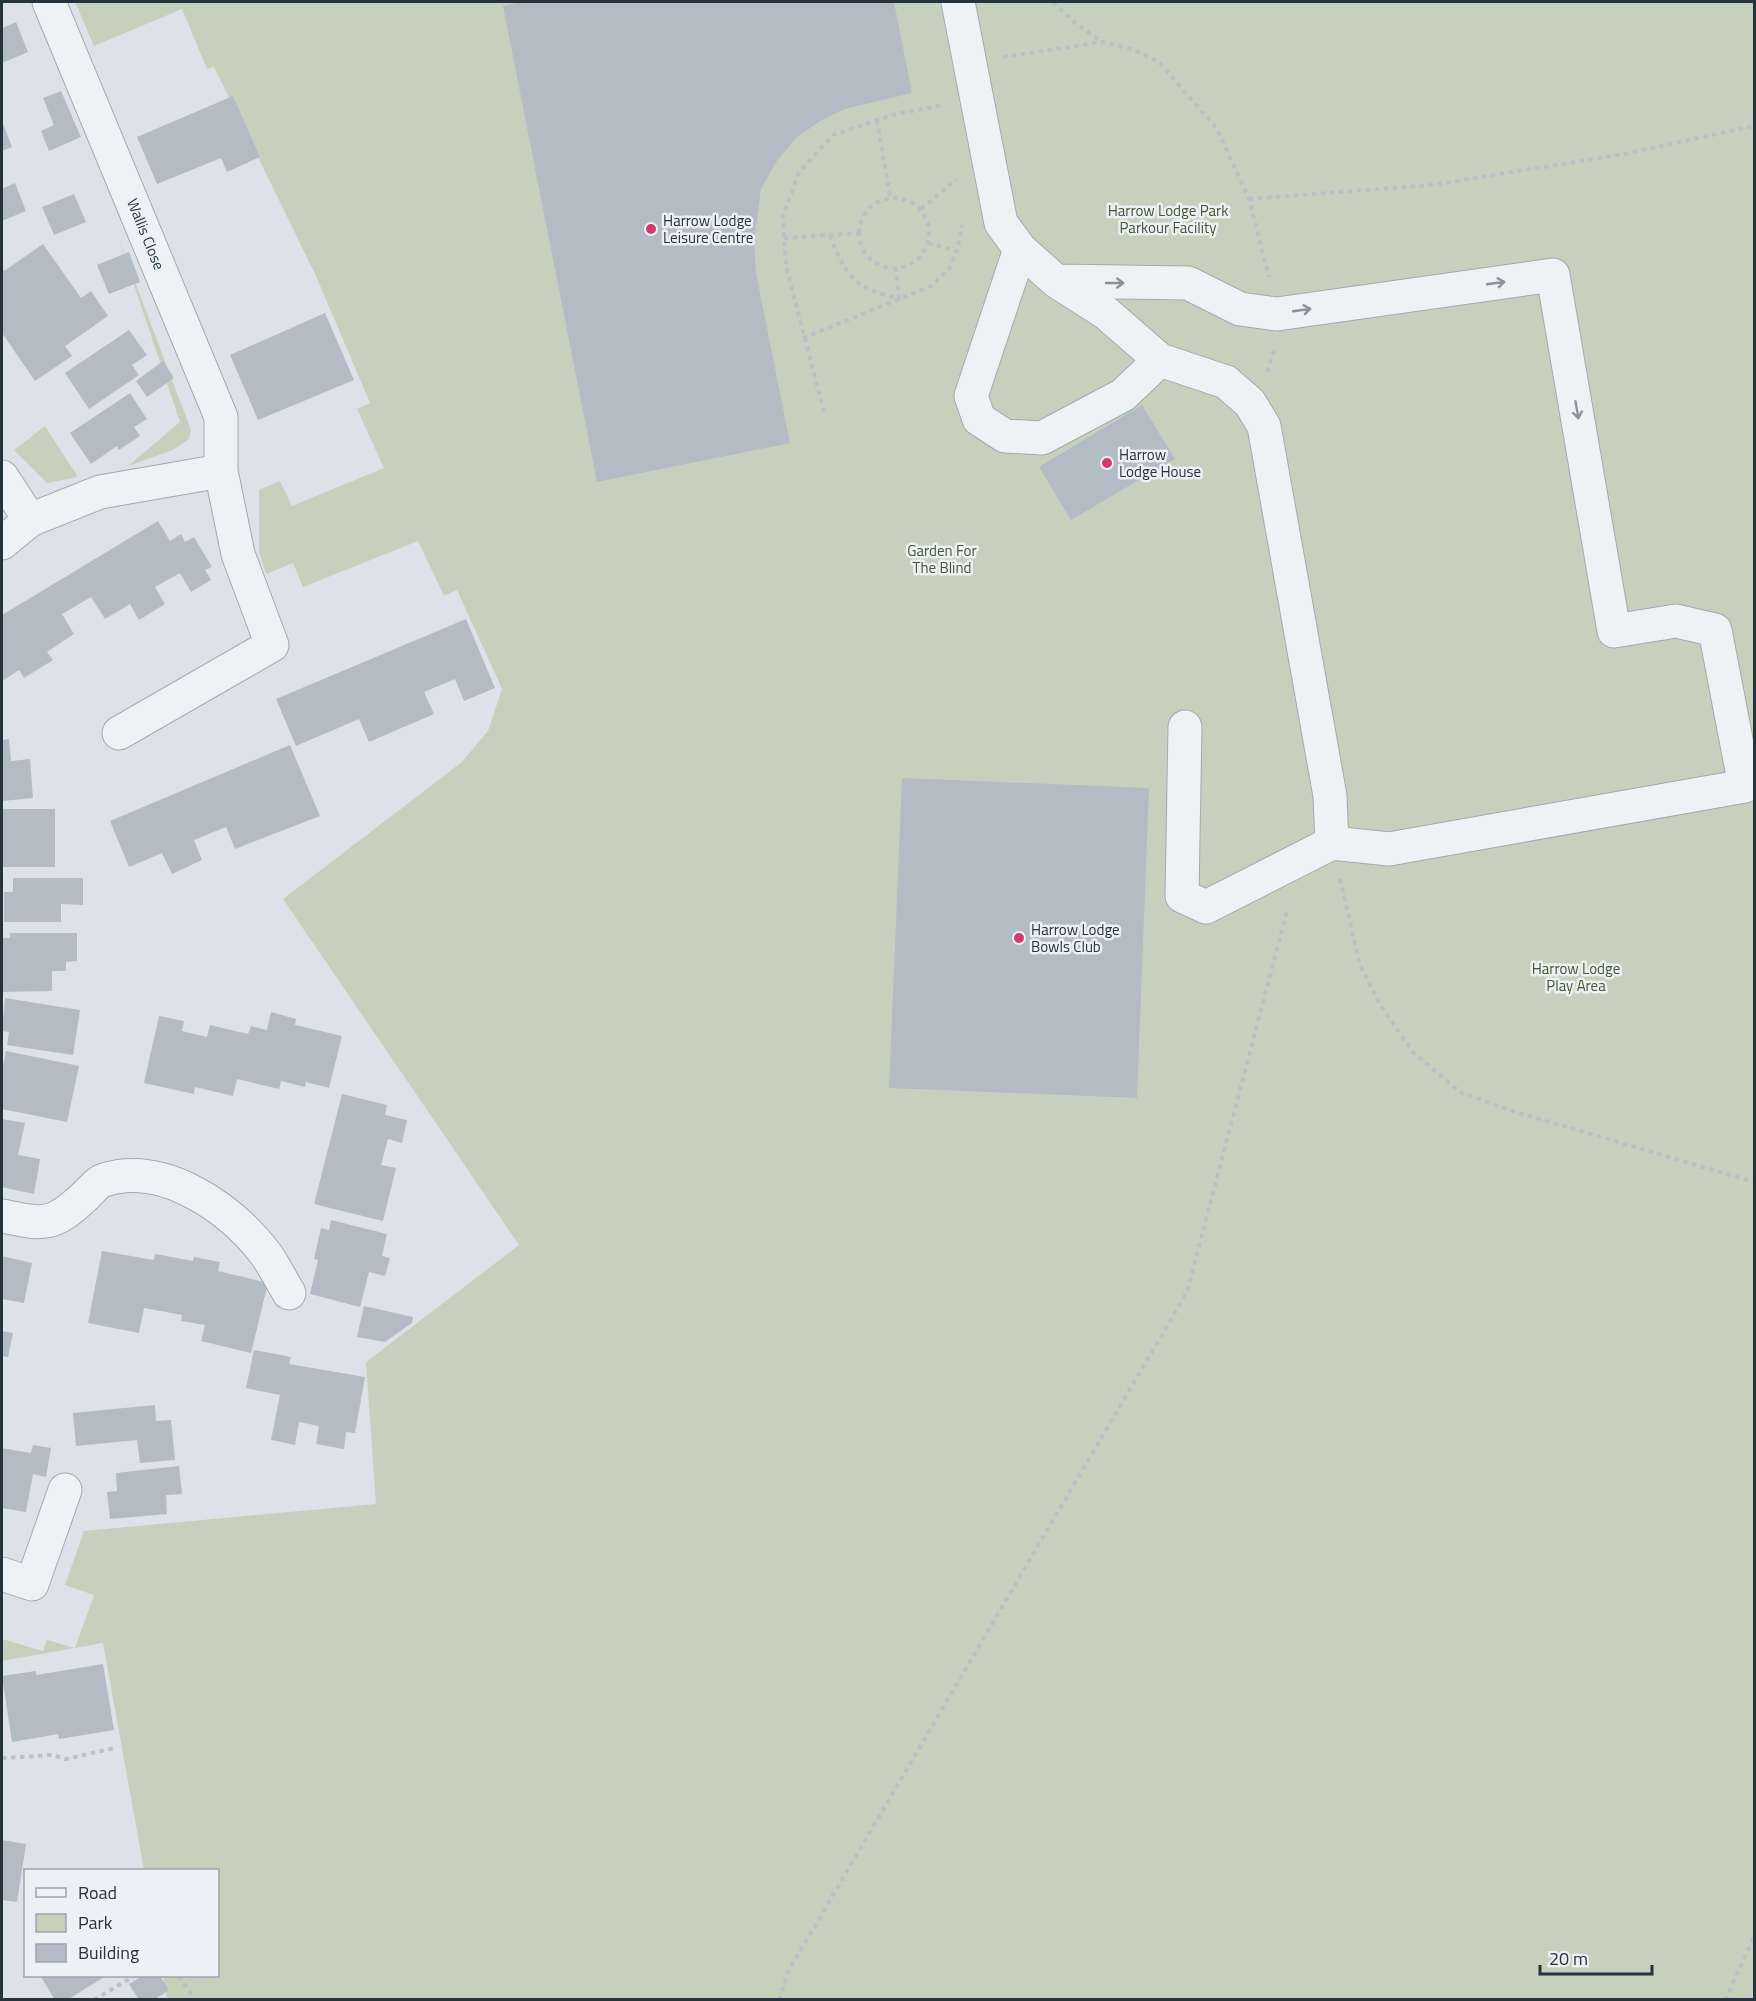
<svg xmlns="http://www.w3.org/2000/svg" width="1756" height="2001" viewBox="0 0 1756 2001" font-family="'Titillium Web',sans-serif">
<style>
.green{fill:#c6d1bd}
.building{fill:#b3bcc4}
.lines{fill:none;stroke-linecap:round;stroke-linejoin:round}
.minor-casing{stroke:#a1aab1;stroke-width:35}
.path{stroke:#bac0c5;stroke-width:4;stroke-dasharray:4.5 4.5;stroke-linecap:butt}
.minor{stroke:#eff2f5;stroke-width:33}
.oneway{stroke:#8a9299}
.poi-dot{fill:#d23b6e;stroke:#ebf1f4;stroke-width:2}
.labels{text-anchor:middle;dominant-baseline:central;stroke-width:5;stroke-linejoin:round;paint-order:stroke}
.park-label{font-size:15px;fill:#415932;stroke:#ebf1f4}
.poi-label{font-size:15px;fill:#25333d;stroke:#ebf1f4;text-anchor:start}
.street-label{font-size:15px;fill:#25333d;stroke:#ebf1f4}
</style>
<rect width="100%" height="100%" fill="#dce2e7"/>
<path class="green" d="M75 2H1754V1999H167L163 1976H218V1870H144L103 1643 2 1661V1639L43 1651 47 1640 75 1648 94 1595 65 1585 84 1531 376 1504 366 1362 519 1245 283 899 462 762 488 731 502 689 457 590 444 596 418 541 303 587 293 563 266 574 259 551V490L280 481 292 506 384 468 357 409 370 403 316 276 214 67 207 69 182 9 94 46Z
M118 237 191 430 189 439 173 450 128 466 180 422Z
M45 426 78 477 47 483 14 450Z"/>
<path class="building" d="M523 2H894L912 93 845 109 820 121 796 138 776 162 761 189 754 242 756 273 790 443 597 482 503 6Z
M16 22 28 52 2 63V28Z
M61 91 81 137 49 151 41 131 54 125 43 98Z
M233 96 260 157 227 172 221 158 157 184 137 137Z
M2 121 12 147 2 151Z
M15 183 26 211 2 221V189Z
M74 194 86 222 54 235 42 207Z
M43 244 81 298 91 291 108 316 65 346 72 356 35 381 2 333V267L4 271Z
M129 252 140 282 109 294 97 265Z
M325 313 354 380 258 420 230 355Z
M129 330 147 355 132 365 139 375 89 409 65 373Z
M163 361 174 378 147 397 136 381Z
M130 393 147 419 134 427 140 436 119 450 117 446 91 464 70 433Z
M1142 405 1175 459 1071 520 1039 467Z
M158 521 170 541 181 534 185 542 194 537 212 567 205 570 211 580 191 592 180 573 155 587 165 604 139 620 130 604 105 619 91 597 62 614 74 634 47 652 53 660 24 678 19 670 2 681V615Z
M466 619 495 688 464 701 455 679 424 692 434 714 369 742 359 719 296 746 276 699Z
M9 739 11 761 30 759 33 798 2 801V740Z
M290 745 320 816 235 849 226 827 194 840 202 860 172 874 162 853 129 867 110 821Z
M902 778 1149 788 1137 1098 889 1088Z
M2 809H55V867H2Z
M13 878H83V905L61 904V922H4V892H13Z
M10 933H77V961L66 962V971H52V991L2 992V938H10Z
M5 998 80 1010 73 1055 7 1045 9 1032 2 1031Z
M271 1012 296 1019 295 1025 342 1036 329 1088 306 1082 305 1087 281 1081 279 1089 237 1079 233 1096 195 1087 194 1094 144 1083 159 1016 184 1021 182 1031 207 1037 210 1025 248 1034 251 1026 267 1030Z
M6 1051 79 1066 67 1122 2 1109V1071Z
M342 1094 387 1105 385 1115 407 1120 402 1143 388 1139 381 1165 396 1168 383 1221 314 1204Z
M2 1119 25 1123 18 1155 40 1159 34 1194 2 1187Z
M331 1220 387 1234 382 1256 390 1258 385 1276 369 1272 360 1307 310 1294 318 1260 314 1259 321 1228 329 1230Z
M102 1251 154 1260 155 1254 193 1261 194 1257 220 1262 218 1271 268 1283 251 1353 201 1341 205 1325 181 1321 182 1315 144 1308 139 1333 88 1323Z
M2 1256 32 1263 24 1303 2 1299Z
M364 1306 413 1317 412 1323 385 1342 357 1337Z
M2 1331 13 1333 8 1357 2 1356Z
M254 1350 291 1357 289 1364 365 1377 355 1433 346 1432 344 1449 316 1444 319 1426 299 1422 295 1445 271 1440 280 1395 246 1388Z
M155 1405 156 1421 171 1420 175 1460 140 1463 137 1440 76 1446 73 1413Z
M33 1445 51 1448 46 1477 33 1474 26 1512 2 1508V1448L31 1453Z
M179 1466 182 1494 166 1495 167 1514 110 1519 107 1492 117 1491 116 1473Z
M103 1664 114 1730 59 1739 58 1734 12 1742 2 1676 36 1671V1675Z
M2 1840 26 1844 17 1902 2 1900Z
M44 1976H106L67 2000H55L41 1977Z
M142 1976H160L169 1990 154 2000H139L129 1984Z"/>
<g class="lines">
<g class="minor-casing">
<path id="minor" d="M49 2 221 417V471L238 554 272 645 119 733
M958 2 1001 223 1020 249 1056 281 1106 313 1160 360 1226 382 1250 403 1264 426 1330 796 1332 843
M1020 249 971 396 979 419 1005 436 1042 438 1123 395 1160 360
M1056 281 1188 283 1240 309 1277 314 1553 275 1614 631 1676 621 1715 630 1745 786 1389 849 1332 843 1206 907 1182 896 1185 727
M2 477 30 520
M2 543 30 520 100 492 221 471
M2 1216C43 1224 51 1228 84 1197 90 1192 97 1182 104 1180 164 1161 230 1208 265 1253 274 1265 281 1280 289 1293
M2 1574 32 1584 65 1490"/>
</g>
<path class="path" d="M1053 2 1074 22 1102 42
M1003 57 1102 42 1132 49 1159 62 1217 129 1249 199 1269 277
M877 120 890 197
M859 233a35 35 0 1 1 70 0a35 35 0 1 1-70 0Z
M1249 199 1431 185 1619 155 1754 126
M921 209 957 179
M830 235C845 275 855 290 899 298L896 268
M784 238 859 233
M928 243 957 251
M803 338 931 286 949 269 957 251 962 225
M1267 372 1274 351
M824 412 786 266 783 216 799 172 833 135 892 115 943 105
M1340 879 1360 965 1379 1003 1413 1052 1460 1092 1509 1110 1754 1182
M2 1758 53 1755 66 1759 114 1748
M179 1976 195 2000
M94 2000 134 1976
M779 2000 789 1970 1187 1292 1288 907
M1725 2000 1754 1937"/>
<use href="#minor" class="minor"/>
</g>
<defs><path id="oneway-shaft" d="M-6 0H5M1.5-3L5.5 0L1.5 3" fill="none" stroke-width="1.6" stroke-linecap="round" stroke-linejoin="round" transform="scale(1.5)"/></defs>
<g class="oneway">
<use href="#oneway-shaft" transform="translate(1115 283)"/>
<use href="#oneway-shaft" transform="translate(1496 283) rotate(-8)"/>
<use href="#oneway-shaft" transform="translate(1302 310) rotate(-8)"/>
<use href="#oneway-shaft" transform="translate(1577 410) rotate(80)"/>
</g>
<g class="poi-dot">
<circle cx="651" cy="229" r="6"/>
<circle cx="1107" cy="463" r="6"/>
<circle cx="1019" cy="938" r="6"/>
</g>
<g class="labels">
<g class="park-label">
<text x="1168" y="210">Harrow Lodge Park<tspan x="1168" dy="17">Parkour Facility</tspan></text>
<text x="942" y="550">Garden For<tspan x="942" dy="17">The Blind</tspan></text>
<text x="1576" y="968">Harrow Lodge<tspan x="1576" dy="17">Play Area</tspan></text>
</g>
<g class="poi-label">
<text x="663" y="220">Harrow Lodge<tspan x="663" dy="17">Leisure Centre</tspan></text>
<text x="1119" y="454">Harrow<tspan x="1119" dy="17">Lodge House</tspan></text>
<text x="1031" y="929">Harrow Lodge<tspan x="1031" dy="17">Bowls Club</tspan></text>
</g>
<g class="street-label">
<text transform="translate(146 234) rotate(68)">Wallis Close</text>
</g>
</g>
<rect width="1756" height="2001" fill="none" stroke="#25333d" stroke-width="6"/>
<rect x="24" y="1869" width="195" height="108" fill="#ebf1f4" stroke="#9ca5ab" stroke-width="1.5"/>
<rect x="36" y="1888" width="30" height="9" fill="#eff2f5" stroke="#9ca5ab" stroke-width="1.5"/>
<text x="78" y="1899" font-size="18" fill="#25333d">Road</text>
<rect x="36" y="1914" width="30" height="18" fill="#c6d1bd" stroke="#9ca5ab" stroke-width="1.5"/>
<text x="78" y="1929" font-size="18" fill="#25333d">Park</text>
<rect x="36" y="1944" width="30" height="18" fill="#b3bcc4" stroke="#9ca5ab" stroke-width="1.5"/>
<text x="78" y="1959" font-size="18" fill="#25333d">Building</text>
<path d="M1540 1965v9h112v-9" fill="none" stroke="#25333d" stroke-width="3"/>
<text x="1549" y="1965" font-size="18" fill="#25333d" stroke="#ebf1f4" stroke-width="4.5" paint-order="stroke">20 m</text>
</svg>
